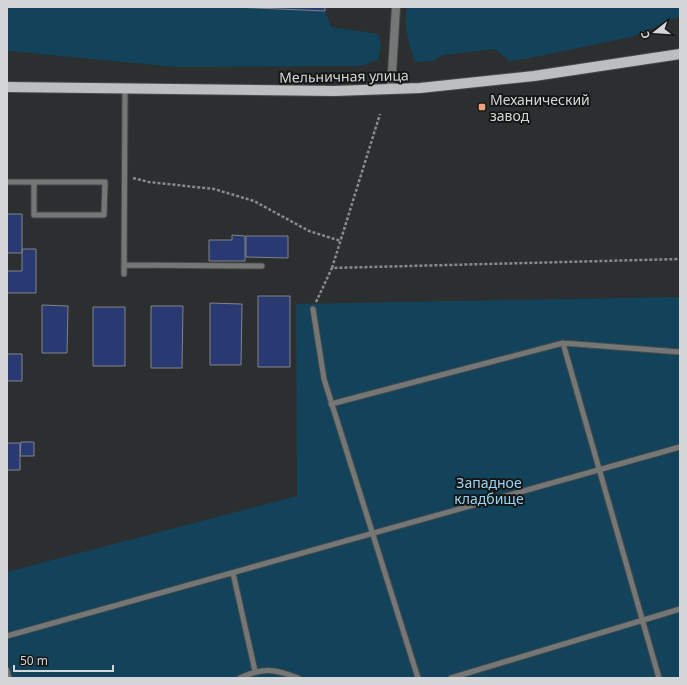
<svg xmlns="http://www.w3.org/2000/svg" width="687" height="685" viewBox="0 0 687 685" font-family="'Noto Sans',sans-serif">
<style>
.green{fill:#13435a}
.building{fill:#293a73;stroke:#828386}
.lines{fill:none;stroke-linecap:round;stroke-linejoin:round}
.service-casing{stroke:#474a4b;stroke-width:7}
.minor-casing{stroke:#474a4b;stroke-width:10}
.primary-casing{stroke:#474a4b;stroke-width:12}
.path{stroke:#888a8b;stroke-width:2.5;stroke-dasharray:3 2;stroke-linecap:butt}
.service{stroke:#757777;stroke-width:5}
.minor{stroke:#757777;stroke-width:8}
.primary{stroke:#bbbfbf;stroke-width:10}
.poi-dot{fill:#f1a27b;stroke:#151717;stroke-width:1.5}
.labels{text-anchor:middle;dominant-baseline:central;stroke-width:4;stroke-linejoin:round;paint-order:stroke}
.street-label{font-size:14px;fill:#d5d6d8;stroke:#151717}
.poi-label{font-size:14px;fill:#d5d6d8;stroke:#151717;text-anchor:start}
.park-label{font-size:14px;fill:#99d4f7;stroke:#151717}
</style>
<rect width="100%" height="100%" fill="#2c2f30"/>
<path class="green" d="M7 7H234L325 11 331 27 378 34 381 45 378 60 360 66 177 67 8 51Z
M407 7H680V16L631 37 530 58 509 61 495 49 442 55 433 61 415 62C409 45 403 25 407 7Z
M680 297V678H7V572L297 496 296 304Z"/>
<path class="building" d="M234 7H325V11Z
M7 214H22V253H7Z
M232 235 245 236V261H209V240H232Z
M246 236H288V258L246 257Z
M22 249H36V293H7V271H22Z
M258 296H290V367H258Z
M210 303 242 304 241 365H210Z
M42 305 68 306 67 353H42Z
M151 306H183L182 368H151Z
M93 307H125V366H93Z
M7 354H22V381H7Z
M21 442H34V456H20Z
M7 443H20V470H7Z"/>
<g class="lines">
<g class="service-casing">
<path id="service" d="M7 182H105L104 215H34V182
M124 265 262 266
M124 274 125 88
M313 309 324 379 418 678
M563 343 659 678
M331 404 563 343 680 352
M233 573 255 671
M7 636 680 447
M7 670 9 678
M240 678C263 667 275 669 298 678
M451 678 680 609"/>
</g>
<g class="minor-casing">
<path id="minor" d="M391 89 396 7"/>
</g>
<g class="primary-casing">
<path id="primary" d="M7 87 334 91 420 88 534 76 680 54"/>
</g>
<path class="path" d="M133 178 149 182 214 189 254 201 309 231 341 241
M332 268 380 114
M316 302 332 268 680 259"/>
<use href="#service" class="service"/>
<use href="#minor" class="minor"/>
<use href="#primary" class="primary"/>
</g>
<rect class="poi-dot" x="478" y="103" width="8" height="8" rx="2"/>
<g class="labels">
<g class="street-label">
<text transform="translate(344 76) rotate(-1)">Мельничная улица</text>
</g>
<g class="poi-label">
<text x="490" y="99">Механический<tspan x="490" dy="16">завод</tspan></text>
</g>
<g class="park-label">
<text x="489" y="482">Западное<tspan x="489" dy="16">кладбище</tspan></text>
</g>
</g>
<rect width="687" height="685" fill="none" stroke="#d5d6d8" stroke-width="16"/>
<g transform="translate(655 32) rotate(253)" stroke="#151717" stroke-width="3" paint-order="stroke">
<path d="M0-3L7 15L0 10L-7 15Z" fill="#d5d6d8"/>
<text y="-6" font-size="11" font-weight="bold" text-anchor="middle" fill="#d5d6d8">С</text>
</g>
<path d="M14 665v6h99v-6" fill="none" stroke="#d5d6d8" stroke-width="2"/>
<text x="20" y="665" font-size="12" fill="#d5d6d8" stroke="#151717" stroke-width="3" paint-order="stroke">50 m</text>
</svg>
